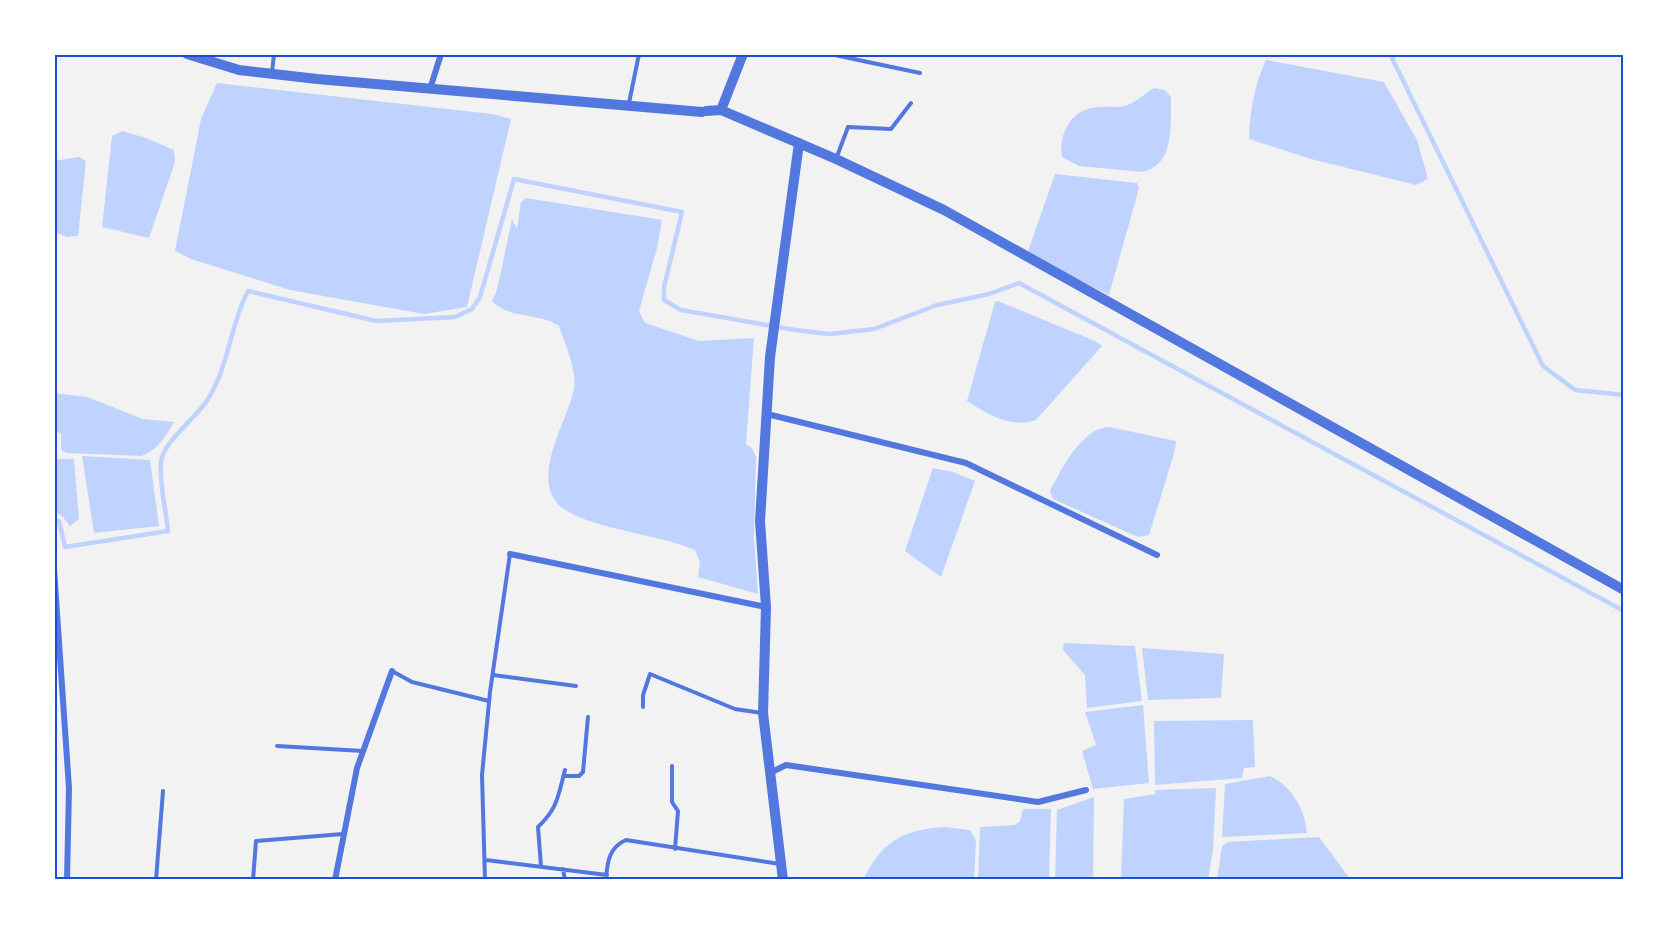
<svg xmlns="http://www.w3.org/2000/svg" width="1678" height="934" viewBox="0 0 1678 934" font-family="'Asap Condensed',sans-serif">
<style>
.water{fill:#bfd3fe}
.lines{fill:none;stroke-linecap:round;stroke-linejoin:round}
.stream{stroke:#bfd3fe;stroke-width:4.5}
.service{stroke:#5277de;stroke-width:4}
.minor{stroke:#5277de;stroke-width:6}
.tertiary{stroke:#5277de;stroke-width:10}
.neatline{fill:none;stroke:#1d4ed8;stroke-width:2}
</style>
<rect width="100%" height="100%" fill="#f2f2f2"/>
<path class="water" d="M1266 60 1384 82 1417 140 1428 179 1416 185 1311 159 1249 139C1250 112 1254 85 1266 60Z
M217 83 492 114 511 119 467 307 424 314 290 290 191 259 175 251 201 119Z
M1154 88 1165 90 1171 97C1170 124 1176 163 1143 172L1079 166 1062 157C1058 134 1072 108 1098 107 1109 106 1119 109 1130 104 1138 100 1146 93 1154 88Z
M122 131 146 138 174 150 175 162 149 238 102 227 112 136Z
M79 157 86 161 78 236 67 237 54 232V161Z
M1055 174 1137 183 1139 188 1109 295 1027 254Z
M526 198 662 220 657 248 639 311 645 323 699 341 754 338 746 444 752 448 756 457 754 538 758 594 698 577 700 562 695 550C657 534 599 530 567 511 524 486 568 421 574 389 577 370 565 344 559 326 539 312 510 320 492 301L497 290 512 219 517 229 521 202Z
M998 301 1095 341 1102 346 1036 420C1012 429 987 414 967 401L995 302Z
M54 393 87 397 143 419 174 422C166 436 157 451 141 456L67 453 61 450V434L54 430Z
M1109 427 1176 441 1175 450 1149 535 1138 537 1053 499 1050 491C1061 470 1081 428 1109 427Z
M82 456 150 460 159 526 94 533Z
M54 459H74L79 519 70 526 62 516 54 511Z
M933 468 953 472 975 481 941 577 905 551Z
M1064 643 1135 646 1142 701 1087 708 1085 675 1063 650Z
M1142 648 1224 654 1221 698 1148 700Z
M1143 705 1149 783 1093 789 1082 751 1096 745 1085 712Z
M1253 720 1255 767 1244 768 1242 778 1155 785 1154 721Z
M1270 776C1292 786 1305 810 1307 833L1222 837 1225 784Z
M1216 788 1213 849 1208 880H1121L1124 799 1156 794 1154 790Z
M1094 797 1093 880H1055L1057 810Z
M1023 809H1051L1049 880H978L980 827 1015 825 1020 821Z
M944 827 970 830 976 841 974 880H863C882 842 901 830 944 827Z
M1319 837 1351 880H1217L1222 846 1228 842Z"/>
<g class="lines">
<path class="stream" d="M1390 54 1543 366 1575 390 1624 395
M54 521H59L65 547 168 531C166 509 159 484 161 462 163 441 197 418 208 399 229 366 230 325 248 291L376 321 455 317 472 309 480 297 514 179 682 212 664 287V300L681 310 795 330 829 334 874 329 937 305 989 294 1019 283 1624 611"/>
<path class="service" d="M830 54 920 73
M272 73 274 54
M629 103 639 54
M836 159 848 127 891 129 911 103
M392 671 412 682 489 701
M493 675 576 686
M643 707V695L650 674 735 709 762 713
M277 746 363 751
M672 766V802L678 811 675 849
M564 776H579L583 772 588 717
M486 860 607 875
M541 866 538 827C558 808 558 796 565 770
M563 869 565 880
M156 880 163 791
M253 880 256 841 343 834
M485 880 482 775 490 692 510 554
M606 880C607 863 609 847 626 840L780 864"/>
<path class="minor" d="M430 89 441 54
M767 414 966 463 1157 555
M510 554 766 607
M54 569 69 788 67 880
M770 773 786 765 1038 802 1086 790
M335 880 357 768 392 671"/>
<path class="tertiary" d="M187 54 239 70 317 79 702 112
M721 110 743 54
M706 111 721 110 836 159 944 210 1624 590
M783 880 763 713 766 607 760 521 770 357 799 143"/>
</g>
<rect width="1678" height="934" fill="none" stroke="#ffffff" stroke-width="111"/>
<rect x="56" y="56" width="1566" height="822" class="neatline"/>
</svg>
